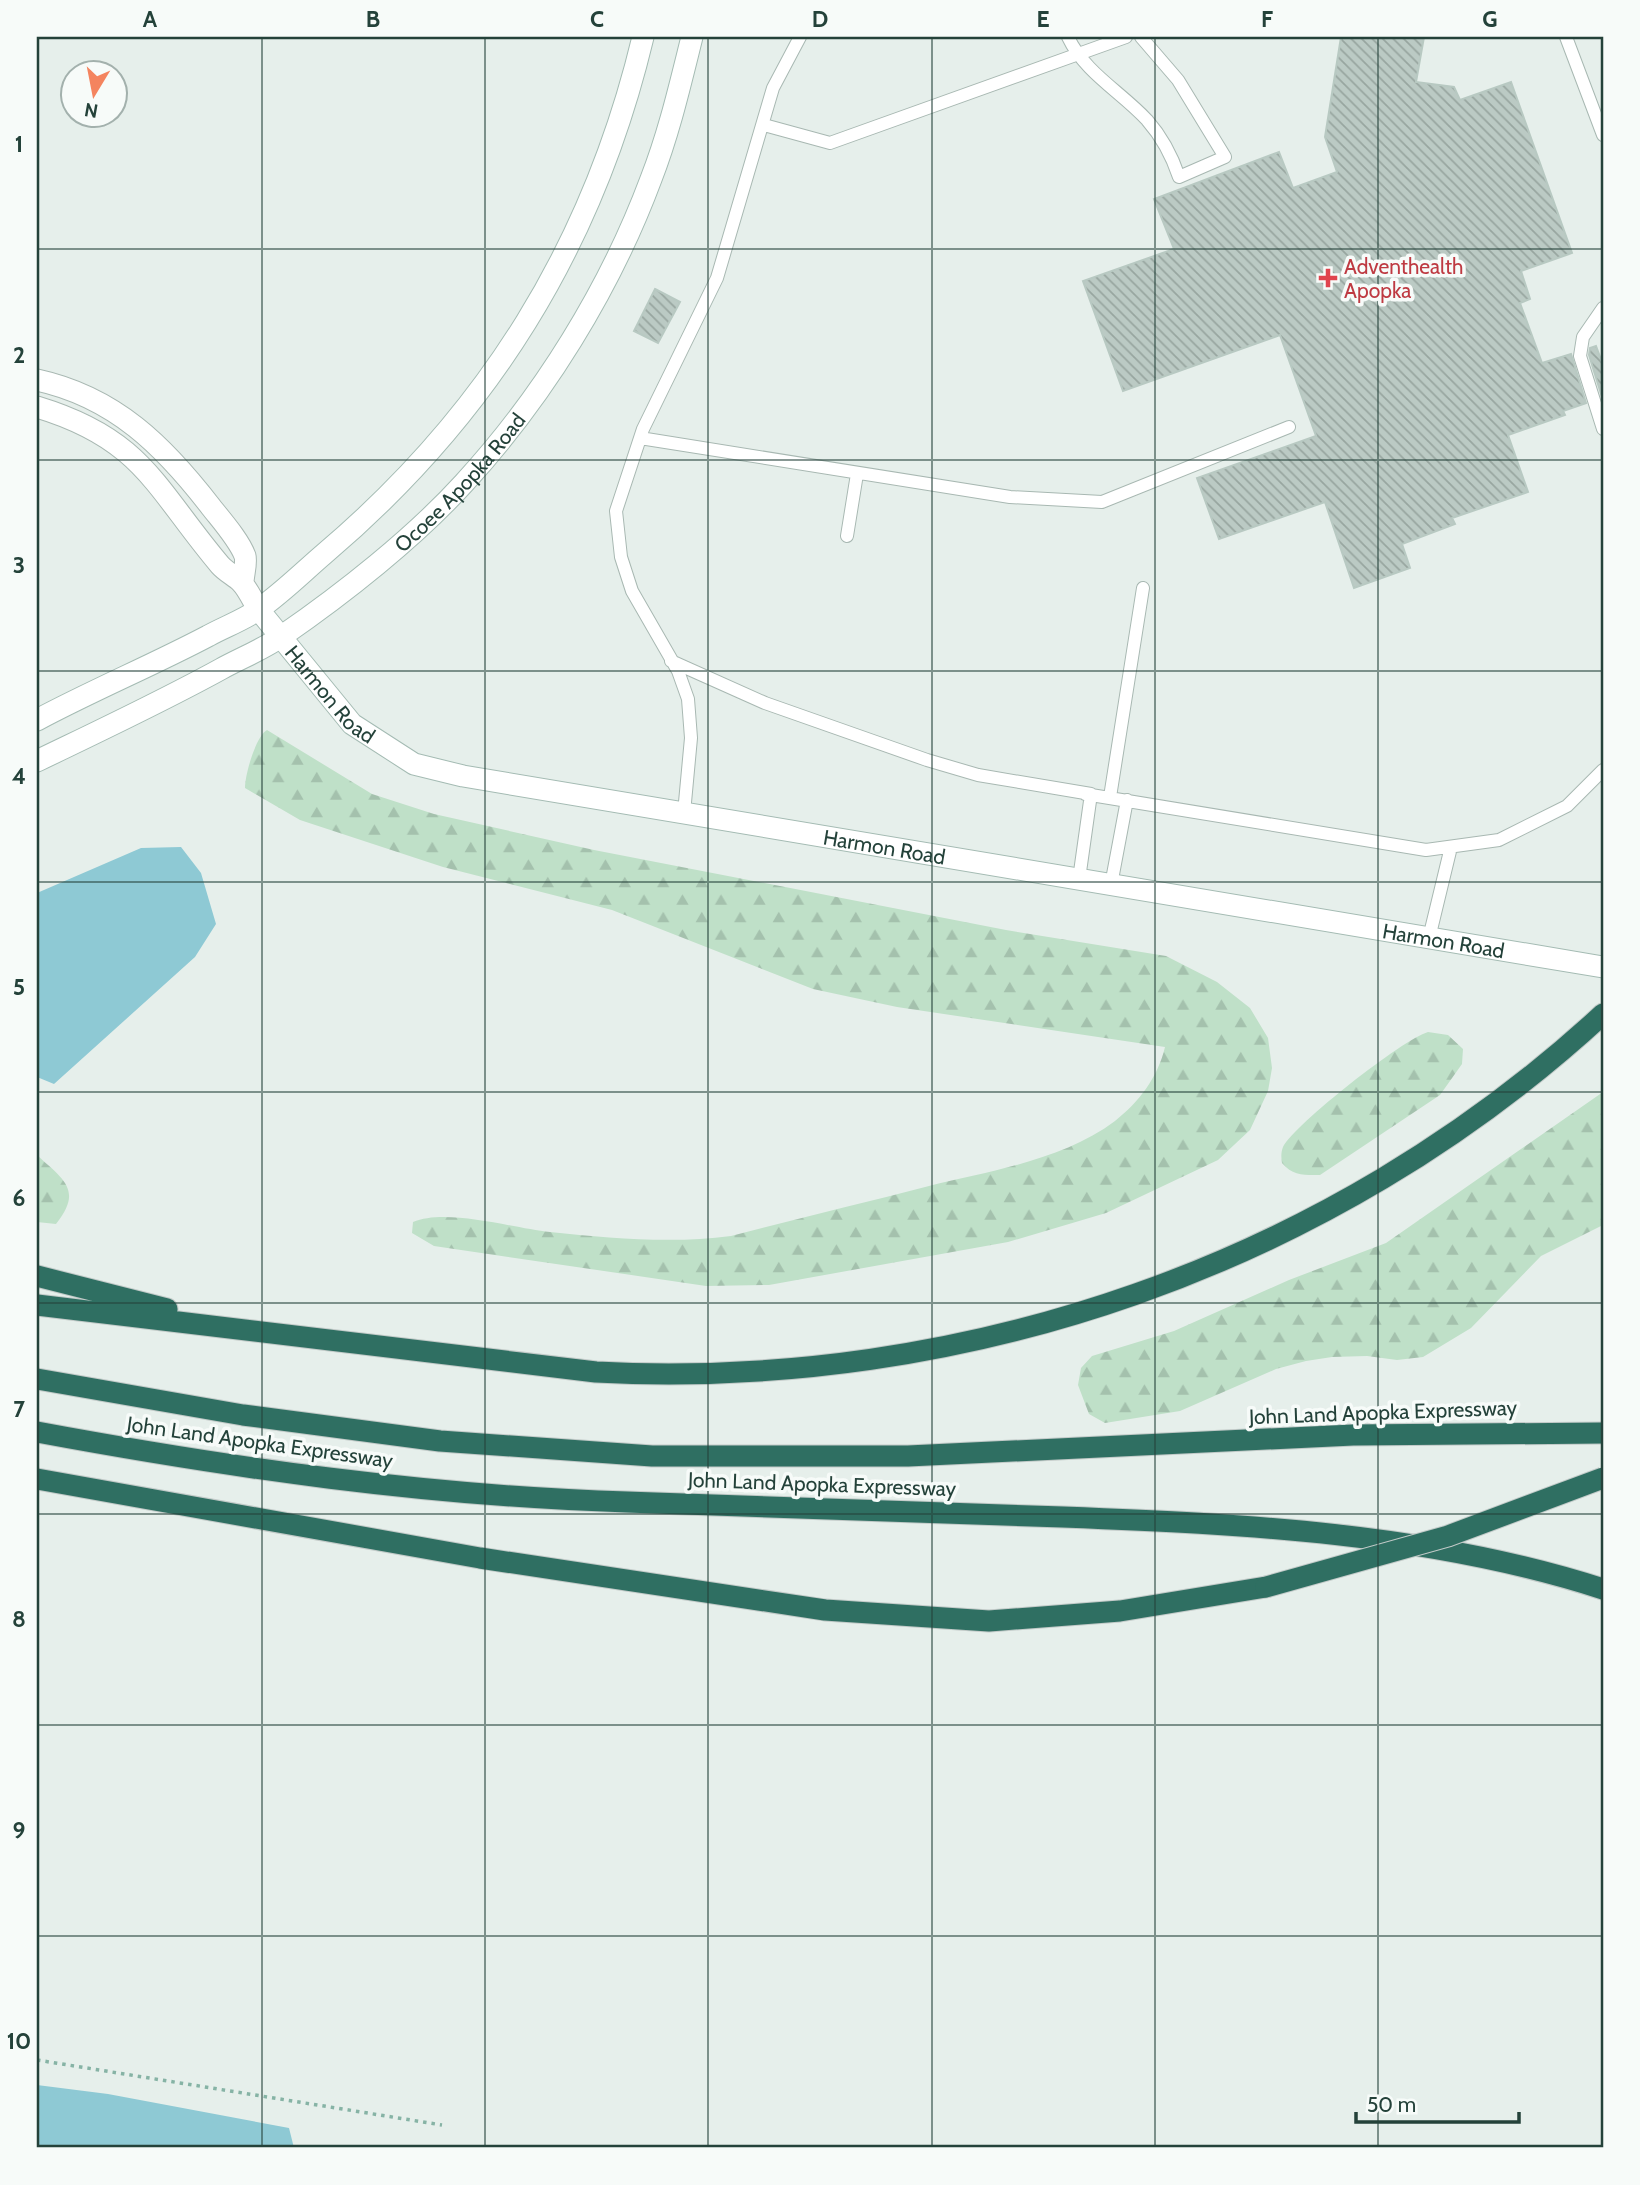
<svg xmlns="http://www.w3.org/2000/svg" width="1640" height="2185" viewBox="0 0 1640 2185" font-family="Cabin,sans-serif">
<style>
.forest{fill:url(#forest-firs)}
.water{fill:#8ec9d4}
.building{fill:url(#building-back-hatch);stroke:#b8c9c2;stroke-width:2}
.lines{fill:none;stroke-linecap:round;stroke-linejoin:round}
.lane-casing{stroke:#a8b8b2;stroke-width:14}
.street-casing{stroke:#a8b8b2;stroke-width:23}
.secondary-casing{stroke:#a4bbb3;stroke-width:23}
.highway-casing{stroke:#c2cac8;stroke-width:23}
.path{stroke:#86b3a5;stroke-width:3.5;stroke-dasharray:3.5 5;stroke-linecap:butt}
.lane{stroke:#fff;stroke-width:12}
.street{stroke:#fff;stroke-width:21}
.secondary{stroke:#fff;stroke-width:21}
.highway{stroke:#2f6f62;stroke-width:21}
.highway-bridge-casing{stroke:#c2cac8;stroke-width:23;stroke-linecap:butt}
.highway-bridge{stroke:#2f6f62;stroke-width:21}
.grid{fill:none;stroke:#24423a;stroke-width:2;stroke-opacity:0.55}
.health-dot{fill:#e0444e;stroke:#f7fbf9;stroke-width:2.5}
.labels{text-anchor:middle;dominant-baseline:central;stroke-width:7;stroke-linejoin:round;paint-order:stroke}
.health-label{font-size:21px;fill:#be3a42;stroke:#f7fbf9;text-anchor:start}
.street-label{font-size:21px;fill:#24423a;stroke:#f7fbf9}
.neatline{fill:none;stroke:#24423a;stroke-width:2.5}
.grid-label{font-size:23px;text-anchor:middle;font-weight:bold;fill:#24423a}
</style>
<defs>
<pattern id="forest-firs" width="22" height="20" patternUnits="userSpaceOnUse" patternTransform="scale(1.75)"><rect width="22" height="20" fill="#bfe0c8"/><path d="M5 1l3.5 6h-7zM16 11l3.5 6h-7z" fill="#a4c1ad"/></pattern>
<pattern id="building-back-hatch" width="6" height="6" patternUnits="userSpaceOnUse" patternTransform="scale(1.75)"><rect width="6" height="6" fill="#bbcac4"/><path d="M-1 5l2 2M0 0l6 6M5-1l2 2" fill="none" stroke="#98a6a0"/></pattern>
</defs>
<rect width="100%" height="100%" fill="#e6efeb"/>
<path class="forest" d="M267 730 372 794 434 814 594 850 1006 930 1166 956 1217 982 1250 1008 1268 1038 1272 1068 1268 1091 1250 1130 1218 1160 1106 1213 1008 1242 769 1285 706 1286 434 1246 412 1233 413 1222C447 1208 512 1228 550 1232 610 1238 671 1244 731 1236 797 1219 863 1203 929 1186 990 1171 1063 1160 1115 1121 1139 1102 1158 1077 1165 1047L897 1007 813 989 612 910 443 867 300 820 245 788C245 774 256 736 267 730Z
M1428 1032 1448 1035 1463 1049 1462 1064 1440 1095 1320 1175C1304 1175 1293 1176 1282 1163 1281 1157 1281 1152 1283 1147 1295 1124 1403 1039 1428 1032Z
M1603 1092V1225L1541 1256 1471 1328 1423 1357 1397 1360 1367 1356 1332 1357 1306 1361 1276 1369 1180 1411 1105 1423 1089 1414 1078 1385 1081 1368 1092 1356 1174 1331 1289 1280 1386 1243Z
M37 1155C64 1180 83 1190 56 1224L37 1222Z"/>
<path class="water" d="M181 847 201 873 216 924 195 957 54 1084 37 1077V893L141 848Z
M37 2085 108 2094 289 2128 294 2148H37Z"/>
<path class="building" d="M1341 37H1424L1416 82 1454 87 1460 100 1511 82 1572 253 1521 271 1530 299 1520 303 1542 363 1571 354 1586 403 1563 411 1565 415 1508 435 1528 492 1452 518 1455 524 1402 544 1410 568 1354 588 1325 502 1219 539 1197 478 1316 436 1280 335 1123 391 1083 281 1174 249 1154 199 1279 152 1293 188 1337 172 1325 137Z
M655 289 680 302 658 343 634 331Z
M1596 346 1603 365 1602 397 1589 355 1590 348Z"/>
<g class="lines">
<g class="lane-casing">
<path id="lane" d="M1068 37C1085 73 1120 91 1147 120 1162 137 1172 156 1179 177L1225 157 1178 80 1141 37
M1566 37 1603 135
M764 125 830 143 1126 37
M1603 308 1583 337 1580 356 1603 429
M640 438 1010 497 1102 502 1289 427
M847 536 857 474
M671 661 765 703 927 760 978 775 1091 794 1079 879
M1085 794 1426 850 1499 840 1567 806 1603 770
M1110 797 1143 588
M684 813 691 738 688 699 678 671 632 591 621 557 616 511 643 429 717 278 773 88 800 37
M1111 885 1127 800
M1429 938 1451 847"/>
</g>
<g class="street-casing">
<path id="street" d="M37 380C115 397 164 446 211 507 222 521 239 540 245 556 247 563 243 575 243 583
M37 407C143 439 155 488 220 565 226 572 235 576 241 582 248 589 253 601 258 609"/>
</g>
<g class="secondary-casing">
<g id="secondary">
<path id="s1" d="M258 609 352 724 414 764 463 776 1603 967"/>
<path d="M37 720C93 690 151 666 208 636 224 627 244 620 259 609 282 593 303 572 324 554 488 415 593 246 643 37"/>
<path id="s2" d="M37 761C99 731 161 702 221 669 241 658 264 649 282 636 343 594 414 538 464 483 543 397 610 289 651 179 669 133 680 85 692 37"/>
</g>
</g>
<g class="highway-casing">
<path id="highway" d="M37 1276 167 1309
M37 1305 596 1372C964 1391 1331 1265 1603 1014
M37 1379 243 1415 440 1441 652 1456H908L1353 1435 1603 1433
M37 1432C231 1468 429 1496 627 1502 772 1507 917 1511 1063 1517 1244 1524 1430 1533 1603 1589
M37 1479 480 1558 825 1610 989 1621 1120 1611 1266 1587"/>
</g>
<path class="path" d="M37 2060 442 2125"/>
<use href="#lane" class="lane"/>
<use href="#street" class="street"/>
<use href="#secondary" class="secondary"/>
<use href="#highway" class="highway"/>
<g class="highway-bridge-casing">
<path id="highway-bridge" d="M1266 1587 1448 1536 1603 1478"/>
</g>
<use href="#highway-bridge" class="highway-bridge"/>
</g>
<path class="grid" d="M262 37V2148M485 37V2148M708 37V2148M932 37V2148M1155 37V2148M1378 37V2148M37 249H1603M37 460H1603M37 671H1603M37 882H1603M37 1092H1603M37 1303H1603M37 1514H1603M37 1725H1603M37 1936H1603"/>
<path class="health-dot" d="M1324.5 267.5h7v7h7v7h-7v7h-7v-7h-7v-7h7z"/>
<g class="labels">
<g class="health-label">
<text x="1344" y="266">Adventhealth<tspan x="1344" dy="24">Apopka</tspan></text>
</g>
<g class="street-label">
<text stroke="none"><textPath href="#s2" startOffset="511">Ocoee Apopka Road</textPath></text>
<text stroke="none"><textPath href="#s1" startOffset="112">Harmon Road</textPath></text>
<text stroke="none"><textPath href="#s1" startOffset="700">Harmon Road</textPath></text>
<text stroke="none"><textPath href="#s1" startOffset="1267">Harmon Road</textPath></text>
<text transform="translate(1383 1412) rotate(-2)">John Land Apopka Expressway</text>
<text transform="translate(260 1442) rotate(8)">John Land Apopka Expressway</text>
<text transform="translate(822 1484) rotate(2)">John Land Apopka Expressway</text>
</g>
</g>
<rect width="1640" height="2185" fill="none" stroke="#f7fbf9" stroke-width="77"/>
<g transform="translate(94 94) rotate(190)"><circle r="33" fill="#f7fbf9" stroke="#a3b1ad" stroke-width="2"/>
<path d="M0-5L12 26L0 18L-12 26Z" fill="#f4845f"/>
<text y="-10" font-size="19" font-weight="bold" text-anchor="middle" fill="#24423a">N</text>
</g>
<path d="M1356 2112v10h163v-10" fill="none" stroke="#24423a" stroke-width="3.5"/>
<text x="1367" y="2112" font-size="21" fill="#24423a" stroke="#f7fbf9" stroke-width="5" paint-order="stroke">50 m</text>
<rect x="38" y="38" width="1564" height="2108" class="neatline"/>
<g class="grid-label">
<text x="150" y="27">A</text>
<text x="373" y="27">B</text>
<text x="597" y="27">C</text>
<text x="820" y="27">D</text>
<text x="1043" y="27">E</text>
<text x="1267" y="27">F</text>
<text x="1490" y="27">G</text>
<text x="19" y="152">1</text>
<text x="19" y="363">2</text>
<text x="19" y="573">3</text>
<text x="19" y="784">4</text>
<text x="19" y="995">5</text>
<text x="19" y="1206">6</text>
<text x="19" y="1417">7</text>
<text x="19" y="1627">8</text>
<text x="19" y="1838">9</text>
<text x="19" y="2049">10</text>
</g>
</svg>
